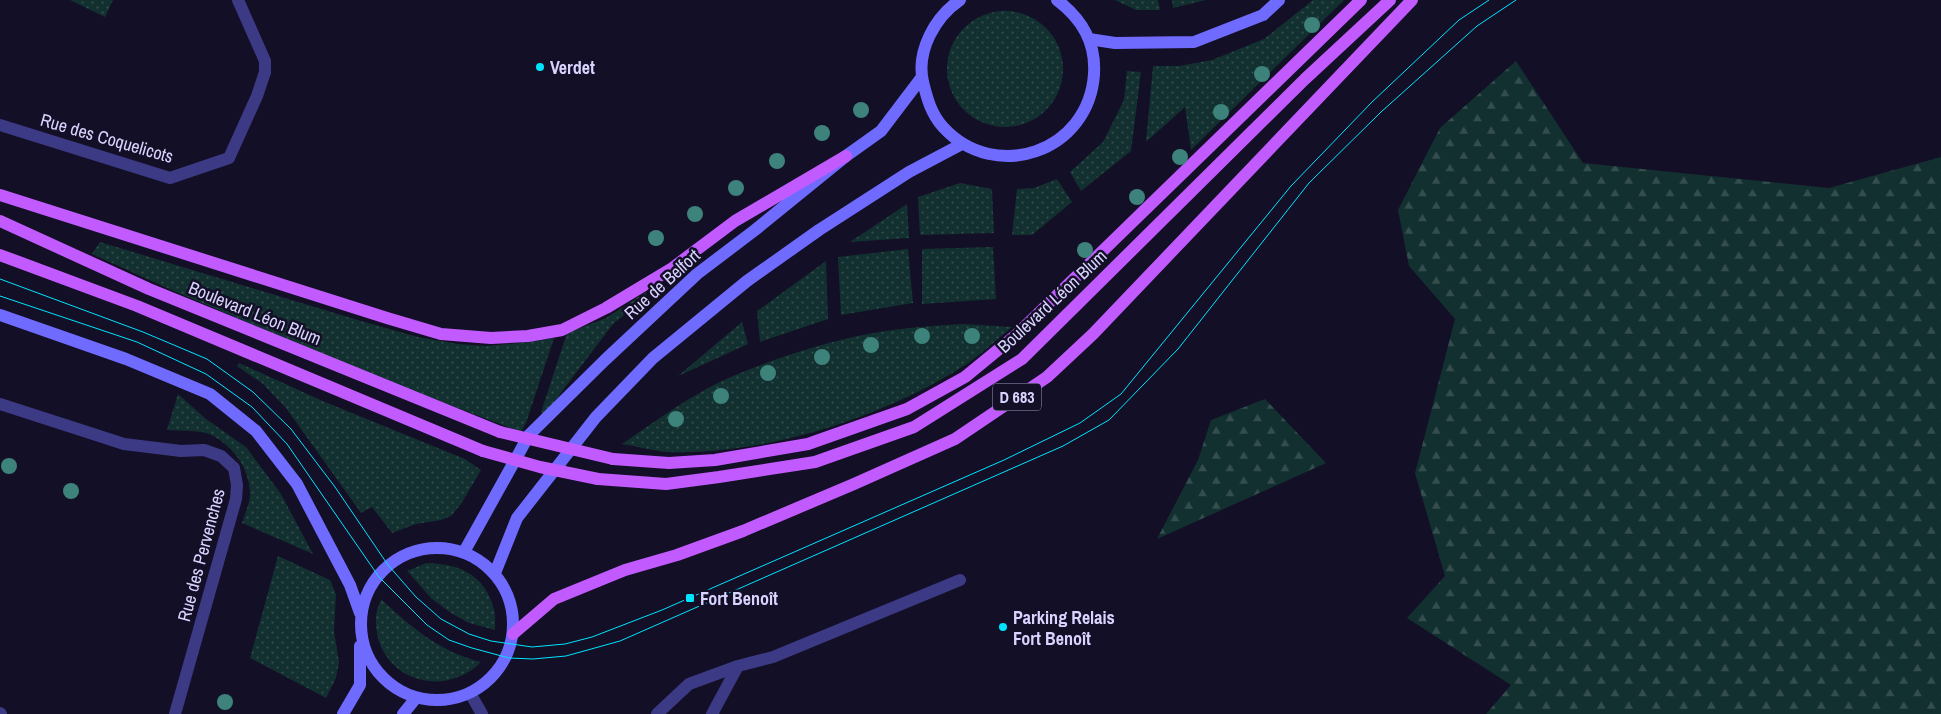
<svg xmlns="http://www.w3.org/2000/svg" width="1941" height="714" viewBox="0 0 1941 714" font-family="'Archivo Narrow',sans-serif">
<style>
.grass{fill:url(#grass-dots)}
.forest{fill:url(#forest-firs)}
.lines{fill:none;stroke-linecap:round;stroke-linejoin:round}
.service{stroke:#3d3a85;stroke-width:12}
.minor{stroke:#3d3a85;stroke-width:12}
.tertiary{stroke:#3d3a85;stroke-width:12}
.secondary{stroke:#6f6bff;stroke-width:12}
.primary{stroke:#c25bff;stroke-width:12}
.tram{stroke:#00e5ff;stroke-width:1}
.primary-bridge{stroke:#c25bff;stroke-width:12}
.tree{fill:#3d827b}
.poi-dot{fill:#00e5ff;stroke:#130f26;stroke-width:2}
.labels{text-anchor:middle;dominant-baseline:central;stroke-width:5;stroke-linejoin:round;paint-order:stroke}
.shield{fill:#130f26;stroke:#9e99be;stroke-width:1}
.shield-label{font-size:16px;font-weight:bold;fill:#d9d4ff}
.poi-label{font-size:18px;font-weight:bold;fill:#d9d4ff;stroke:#130f26;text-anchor:start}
.street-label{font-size:18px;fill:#d9d4ff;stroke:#130f26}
</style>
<defs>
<pattern id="grass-dots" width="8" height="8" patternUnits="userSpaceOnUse" patternTransform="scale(1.25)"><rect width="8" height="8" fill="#12302f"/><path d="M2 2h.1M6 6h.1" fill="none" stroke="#344d4e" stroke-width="1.8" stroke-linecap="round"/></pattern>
<pattern id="forest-firs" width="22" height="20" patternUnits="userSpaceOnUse" patternTransform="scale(1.25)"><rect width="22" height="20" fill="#12302f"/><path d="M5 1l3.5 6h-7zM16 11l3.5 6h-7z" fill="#344d4e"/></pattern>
</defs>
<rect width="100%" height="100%" fill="#130f26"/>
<path class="grass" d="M70 0H113L105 17Z
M1115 0H1158L1160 10H1136Z
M1172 0H1206L1173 8Z
M1313 0H1344L1191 150 1185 107 1146 142 1153 66H1179L1212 60 1264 39Z
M947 69a58 58 0 1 1 116 0a58 58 0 1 1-116 0Z
M1127 71 1141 72 1131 151 1081 191 1070 172 1103 142 1124 100Z
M1057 179 1072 202 1032 235H1012L1017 189 1034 188Z
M960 183 992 189 994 233 920 235 918 197Z
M907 204 909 238 850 242Z
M100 242 361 321 418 337 458 344 486 346 529 342 554 338 526 423 521 432 381 379 176 292 92 254Z
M993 247 996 299 922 304V249Z
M908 249 913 303 841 315 838 257Z
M826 261 828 319 760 342 757 311Z
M646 292 647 297 613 324 545 414 541 412 567 333 606 318Z
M742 322 748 344 678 376Z
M963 324 1012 327C996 340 980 356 962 367 882 418 762 456 667 452 652 451 637 446 622 444 657 420 693 393 733 376 776 358 822 343 868 334 899 328 931 326 963 324Z
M239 363 325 402 465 459 481 470 461 504 451 516 441 520 416 524 392 533 372 507 361 513 286 408 263 384 237 366Z
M178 394 206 419 246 447 281 494 313 554 242 523C245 514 249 505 250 496 251 470 232 442 206 433 195 430 179 431 167 430Z
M278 556 330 580 336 594 334 631 339 662 336 678 326 698 250 658Z
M426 563C458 564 483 573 493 606 496 613 495 623 495 630L469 623 451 613 432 599 407 571Z
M381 599C411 627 440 652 481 662 441 702 373 677 376 617 376 612 379 605 381 599Z"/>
<path class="forest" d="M1516 61 1583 163 1829 188 1941 157V714H1486L1511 685 1407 618 1445 576 1415 473 1455 319 1409 266 1398 210 1440 128Z
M1265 399 1326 463 1157 539 1198 460 1211 420Z"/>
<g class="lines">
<path class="service" d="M0 125 170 178 229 158 257 96 265 72
M657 714 689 684 738 666 773 657 960 580
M712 714 738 666"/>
<path class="minor" d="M238 0 265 61V72
M0 404 124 444 181 451 204 450 221 456 234 468 237 485 236 499 175 714
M0 713 1 714"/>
<path class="tertiary" d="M470 693 482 714"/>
<path class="secondary" d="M960 0C935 17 916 51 923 82 927 98 931 114 943 127 995 184 1089 152 1094 74 1096 42 1082 19 1057 0
M1089 39 1115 43 1194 42 1263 15 1279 0
M0 315 126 359 210 394 256 431 297 484 350 585 360 613
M361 624a76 76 0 1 1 152 0a76 76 0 1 1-152 0Z
M464 552 529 435 605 360 697 274 755 230 846 156 881 131 922 77
M495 573 517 518 596 417 653 358 747 281 819 230 909 172 962 144
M343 714 360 685V646
M403 714 416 698"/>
<path class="primary" d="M0 195 387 318 441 334 491 338 528 336 562 330 606 308 671 269 735 221 846 156
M0 221 149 289 500 432
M0 255 137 306 483 451
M613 459 669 463 715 460 808 444 907 409 965 377 1015 336 1361 0
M598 479 666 484 719 477 815 462 914 427 1022 359 1305 79 1390 0
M513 634 554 599 625 570 677 555 743 531 854 484 955 439 1047 377 1093 334 1412 0"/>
<path class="tram" d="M0 279 143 332 207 359 253 392 291 429 335 487 388 565 416 597 441 619 469 634 491 641 532 647 565 644 592 637 662 610 1004 460 1080 423 1121 394 1291 186 1372 102 1459 20 1489 0
M0 296 137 342 206 374 252 407 287 444 379 577 427 625 449 640 472 648 509 658 533 659 566 656 620 641 1063 446 1109 420 1178 349 1309 183 1381 112 1477 26 1516 0"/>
<path class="primary-bridge" d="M500 432 613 459
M483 451 540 467 598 479"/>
</g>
<g class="tree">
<circle cx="1312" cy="25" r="8"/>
<circle cx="1262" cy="74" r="8"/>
<circle cx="861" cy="110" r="8"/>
<circle cx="1221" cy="112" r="8"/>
<circle cx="822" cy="133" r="8"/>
<circle cx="1180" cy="157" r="8"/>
<circle cx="777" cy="161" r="8"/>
<circle cx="736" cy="188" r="8"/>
<circle cx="1137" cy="197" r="8"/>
<circle cx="695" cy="214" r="8"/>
<circle cx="656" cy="238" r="8"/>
<circle cx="1085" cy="250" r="8"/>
<circle cx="922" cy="336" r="8"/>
<circle cx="972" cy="336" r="8"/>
<circle cx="871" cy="345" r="8"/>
<circle cx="822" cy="357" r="8"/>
<circle cx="768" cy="373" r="8"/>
<circle cx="721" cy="396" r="8"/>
<circle cx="676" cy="419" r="8"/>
<circle cx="9" cy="466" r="8"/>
<circle cx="71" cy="491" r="8"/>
<circle cx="225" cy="702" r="8"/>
</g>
<g class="poi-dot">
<circle cx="540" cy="67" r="5"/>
<rect x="685" y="593" width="10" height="10" rx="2.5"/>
<circle cx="1003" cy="627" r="5"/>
</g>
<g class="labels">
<rect class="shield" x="993" y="383.5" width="48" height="27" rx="4"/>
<g class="shield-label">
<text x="1017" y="397">D 683</text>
</g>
<g class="poi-label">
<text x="550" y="67">Verdet</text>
<text x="700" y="598">Fort Benoît</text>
<text x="1013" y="617">Parking Relais<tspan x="1013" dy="21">Fort Benoît</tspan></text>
</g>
<g class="street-label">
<text transform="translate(107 138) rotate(16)">Rue des Coquelicots</text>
<text transform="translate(662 284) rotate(-42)">Rue de Belfort</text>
<text transform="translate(1052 301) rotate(-43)">Boulevard Léon Blum</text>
<text transform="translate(255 313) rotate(22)">Boulevard Léon Blum</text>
<text transform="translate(201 555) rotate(-75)">Rue des Pervenches</text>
</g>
</g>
</svg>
